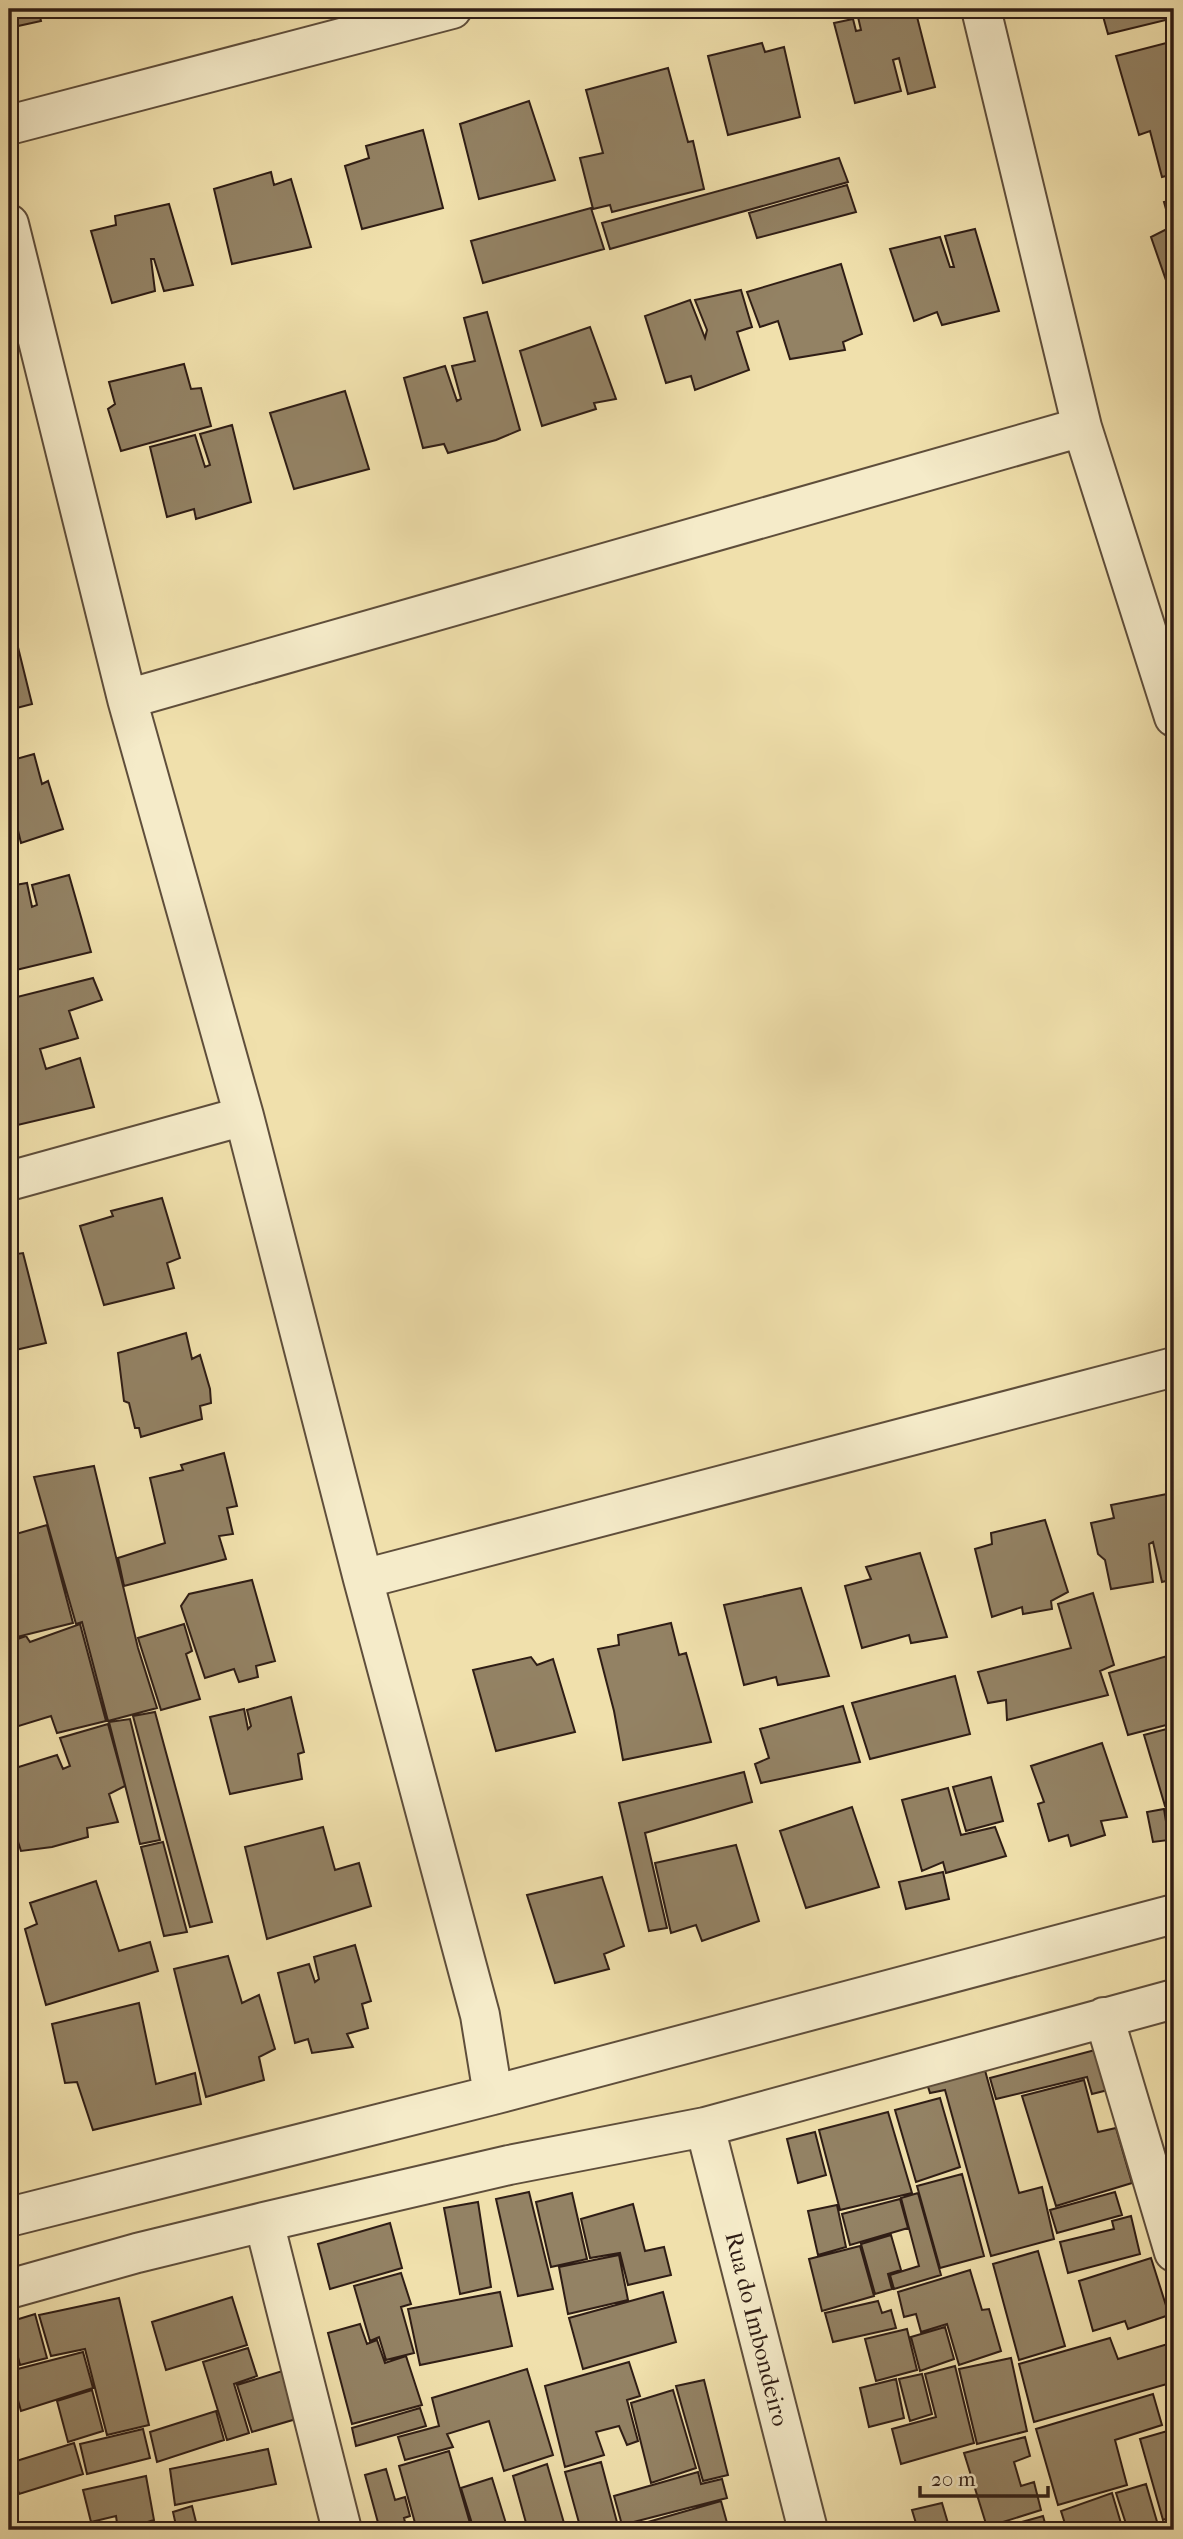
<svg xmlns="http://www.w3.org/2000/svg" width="1183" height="2539" viewBox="0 0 1183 2539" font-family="'IM FELL French Canon',serif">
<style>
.building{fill:#938264;stroke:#2f1d15;stroke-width:2}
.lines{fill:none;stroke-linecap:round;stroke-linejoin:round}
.street-casing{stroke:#5f4e3b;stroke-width:42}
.street{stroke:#f5ebc9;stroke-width:38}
.labels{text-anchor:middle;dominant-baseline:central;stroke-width:6;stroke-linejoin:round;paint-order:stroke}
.street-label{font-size:24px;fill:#2f1d15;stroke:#f5ebc9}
</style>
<rect width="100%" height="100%" fill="#f0e0ac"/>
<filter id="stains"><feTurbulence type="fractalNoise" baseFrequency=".00286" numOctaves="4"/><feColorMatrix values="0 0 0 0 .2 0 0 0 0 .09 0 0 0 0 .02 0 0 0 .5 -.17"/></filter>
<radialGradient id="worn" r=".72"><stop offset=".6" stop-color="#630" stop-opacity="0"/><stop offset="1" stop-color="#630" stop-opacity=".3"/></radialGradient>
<path class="building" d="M13 9H38L41 21 18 26Z
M889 9H915L935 87 908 94 899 58 893 60 901 91 855 103 834 23 853 19 856 31 861 30 858 17Z
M1101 9H1174V18L1108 34Z
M1174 41V174L1162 177 1150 131 1139 135 1116 56Z
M762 43 765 52 784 47 800 117 728 135 708 56Z
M668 68 688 142 693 141 704 189 612 212 610 205 593 209 580 158 603 153 586 90Z
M529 101 555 180 479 199 460 124Z
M423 130 443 208 362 229 345 166 369 158 366 146Z
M839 158 848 182 610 249 602 223Z
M271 172 274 185 291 179 311 247 232 264 214 189Z
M847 185 856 212 757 238 749 213Z
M1174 200V284L1168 286 1151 237 1171 227 1164 202Z
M169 204 193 285 164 291 154 259H151L155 291 112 303 91 231 116 225 115 216Z
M591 208 604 249 483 283 471 241Z
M975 229 999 311 942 325 937 312 914 321 890 249 940 237 950 267H954L945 236Z
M841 264 862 334 843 342 845 350 790 359 778 321 760 327 747 292Z
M741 290 752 327 737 332 749 370 695 390 691 376 666 383 645 316 690 300 705 338 707 330 695 300Z
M487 312 520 430 496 440 448 453 444 444 423 448 404 378 445 366 457 401 461 399 452 366 475 361 464 318Z
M590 327 616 399 594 403 596 409 542 426 520 351Z
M184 364 191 389 201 388 211 426 121 451 108 409 115 404 109 382Z
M345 391 369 469 294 489 270 413Z
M232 425 251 502 196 519 194 509 167 517 150 447 195 435 205 467 210 465 200 434Z
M12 623 32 704 9 710V624Z
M34 754 42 784 48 781 63 829 21 843 16 822 10 824 16 844 9 845V761Z
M69 875 91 952 16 970 9 938V886L27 883 32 907 37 905 32 885Z
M93 978 102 1000 69 1011 78 1038 40 1049 46 1069 80 1058 94 1107 9 1127V999Z
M162 1198 180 1258 167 1263 174 1288 104 1305 80 1226 113 1216 111 1211Z
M23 1253 46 1343 11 1351 9 1343V1255Z
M186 1333 192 1359 200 1355 210 1389 211 1403 200 1406 202 1419 141 1437 139 1428H135L129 1403 124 1401 118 1353Z
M224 1453 237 1506 227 1508 233 1534 219 1536 226 1559 124 1586 118 1558 165 1543 150 1478 183 1470 181 1465Z
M94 1466 138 1648 157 1708 108 1721 82 1622 76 1624 34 1477Z
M1167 1494 1168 1504 1174 1502V1579L1162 1582 1153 1542 1149 1544 1153 1582 1111 1589 1105 1560 1098 1554 1091 1523 1114 1518 1111 1505Z
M1045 1520 1068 1592 1051 1601 1052 1609 1023 1614 1022 1607 992 1617 975 1549 992 1544 991 1533Z
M47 1525 73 1623 9 1639V1536Z
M920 1553 947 1637 911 1643 909 1635 862 1648 845 1586 871 1579 866 1567Z
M252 1580 275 1661 256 1666 258 1677 239 1682 234 1669 205 1678 181 1606 189 1594Z
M801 1588 829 1676 778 1685 776 1677 744 1685 724 1605Z
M1093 1593 1114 1665 1100 1671 1108 1695 1007 1720 1006 1700 988 1703 978 1672 1071 1648 1058 1604Z
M671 1623 679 1655 686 1653 711 1742 623 1760 614 1711 598 1649 619 1645 618 1635Z
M80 1624 106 1721 57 1733 51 1716 9 1729V1642L26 1636 30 1642Z
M184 1624 192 1651 186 1654 200 1699 161 1710 138 1638Z
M1174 1654V1723L1128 1735 1109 1673Z
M531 1657 537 1665 553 1659 575 1732 496 1751 473 1670Z
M955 1676 970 1734 870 1759 852 1703Z
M291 1697 304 1752 298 1754 302 1779 230 1794 210 1717 244 1709 248 1729 251 1726 247 1710Z
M843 1706 860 1762 761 1783 755 1764 769 1758 760 1729Z
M155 1712 212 1922 190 1927 133 1716Z
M130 1719 160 1840 140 1844 109 1722Z
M108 1724 125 1786 109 1794 118 1822 87 1828 88 1837 52 1847 21 1851 14 1829 9 1831V1770L57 1755 63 1769 70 1766 60 1738Z
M1174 1727V1803L1165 1806 1144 1735Z
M1102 1743 1127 1817 1101 1821 1105 1835 1071 1846 1068 1835 1049 1841 1038 1804 1044 1802 1031 1766Z
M744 1772 752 1802 645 1833 667 1928 649 1931 619 1803Z
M991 1777 1003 1821 966 1831 953 1787Z
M948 1788 961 1835 995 1827 1006 1856 946 1873 943 1862 922 1871 902 1800Z
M852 1807 879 1887 806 1908 780 1831Z
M1164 1809 1169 1840 1153 1842 1147 1812Z
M323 1827 335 1870 359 1863 371 1906 267 1939 245 1847Z
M163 1842 187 1932 164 1936 141 1847Z
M736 1845 759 1921 702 1941 696 1925 671 1933 655 1863Z
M943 1872 949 1899 906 1909 899 1882Z
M602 1877 624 1946 604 1954 609 1969 555 1983 527 1895Z
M96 1881 119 1951 150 1942 158 1971 46 2005 25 1929 37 1924 30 1903Z
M355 1945 371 2001 362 2004 368 2028 347 2034 353 2047 312 2053 308 2039 295 2043 278 1973 309 1964 315 1982 319 1979 314 1957Z
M228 1956 242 2003 259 1995 275 2049 259 2057 264 2080 206 2097 174 1969Z
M139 2003 156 2084 195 2073 201 2104 93 2130 77 2082 65 2083 52 2024Z
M1095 2050 1108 2090 1092 2094 1087 2077 996 2099 990 2078Z
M981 2056 1019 2193 1042 2187 1054 2239 991 2256 945 2090 930 2093 923 2071Z
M1084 2080 1098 2132 1116 2128 1132 2183 1056 2206 1022 2096Z
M940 2098 960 2167 916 2182 895 2110Z
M888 2112 912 2193 840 2210 819 2130Z
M815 2132 826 2175 798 2183 787 2139Z
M962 2174 984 2256 940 2268 917 2186Z
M529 2192 553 2289 518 2296 496 2199Z
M1115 2192 1122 2215 1057 2233 1050 2210Z
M572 2193 587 2259 551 2267 536 2202Z
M918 2193 941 2275 894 2289 890 2275 919 2266 901 2198Z
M900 2199 908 2228 850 2245 842 2214Z
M478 2202 491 2287 460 2294 444 2208Z
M633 2204 645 2251 664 2247 671 2275 628 2285 620 2253 590 2258 581 2219Z
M837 2205 846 2247 818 2255 808 2211Z
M1131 2216 1140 2254 1068 2273 1060 2242 1114 2229 1112 2221Z
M390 2223 402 2268 330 2289 318 2244Z
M891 2235 901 2270 888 2274 892 2289 875 2294 861 2244Z
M860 2246 874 2296 822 2311 809 2259Z
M1038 2251 1065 2346 1019 2360 993 2264Z
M619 2255 628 2300 568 2314 559 2267Z
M1151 2258 1169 2315 1128 2329 1125 2321 1093 2331 1079 2281Z
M970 2270 982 2310 989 2309 1001 2351 959 2365 947 2324 921 2332 916 2314 904 2317 898 2292Z
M401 2273 411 2304 401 2307 414 2353 386 2360 379 2337 370 2341 354 2286Z
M500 2292 512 2346 420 2365 408 2309Z
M663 2292 676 2342 583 2369 569 2318Z
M232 2297 247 2345 166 2370 152 2322Z
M119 2298 149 2425 107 2435 85 2349 51 2356 39 2315Z
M878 2301 882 2313 891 2310 896 2328 833 2342 825 2313Z
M35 2314 47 2358 20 2365 9 2322Z
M360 2324 367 2344 377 2340 385 2363 406 2356 422 2405 352 2424 328 2333Z
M945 2327 954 2359 920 2371 911 2337Z
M907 2329 917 2370 876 2381 865 2339Z
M1110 2338 1118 2359 1171 2343 1174 2357V2382L1034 2422 1019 2364Z
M248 2348 257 2376 234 2384 249 2433 227 2440 203 2362Z
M83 2352 93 2388 21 2411 10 2371Z
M1011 2358 1027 2431 977 2444 959 2369Z
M629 2362 640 2396 627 2400 638 2441 627 2445 619 2426 596 2432 604 2455 565 2467 545 2386Z
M955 2366 974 2443 901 2464 892 2429 936 2417 925 2374Z
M289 2369 303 2417 252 2432 237 2385Z
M527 2369 553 2455 504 2471 489 2421 447 2434 453 2447 405 2460 398 2437 439 2426 432 2398Z
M922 2374 932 2414 910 2421 899 2379Z
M896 2379 904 2418 869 2427 860 2388Z
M704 2380 728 2475 703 2481 676 2386Z
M92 2390 103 2431 68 2442 57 2401Z
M673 2390 696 2468 651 2483 631 2403Z
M1153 2394 1162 2425 1115 2440 1127 2485 1058 2505 1036 2429Z
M420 2408 426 2426 356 2446 352 2428Z
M216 2411 224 2440 157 2462 150 2432Z
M143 2429 150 2458 87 2474 80 2444Z
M1174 2429V2516L1163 2520 1140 2439Z
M1025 2437 1030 2456 1014 2462 1021 2486 1034 2482 1041 2510 987 2527 964 2453Z
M74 2443 83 2474 19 2494 10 2463Z
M268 2449 276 2484 175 2505 170 2469Z
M449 2451 472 2530H417L399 2466Z
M601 2462 618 2526 604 2530H581L565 2472Z
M547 2464 566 2530H528L513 2476Z
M386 2469 395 2500 405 2497 410 2516 404 2518 407 2530H380L365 2475Z
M698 2472 701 2484 722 2479 727 2498 622 2525 614 2496Z
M146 2476 154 2520 122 2530H118L116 2516 91 2522 83 2490Z
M492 2478 508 2530H474L461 2488Z
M1146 2484 1158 2525 1174 2520V2530H1128L1116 2493Z
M1112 2493 1123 2530H1067L1061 2511Z
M721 2501 729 2530H620Z
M942 2503 950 2530 978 2523 980 2530H918L912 2510Z
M192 2506 198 2530H177L173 2512Z
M1043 2516 1047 2530 997 2529Z"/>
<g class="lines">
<g class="street-casing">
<path id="street" d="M981 9 1082 427 1174 717
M9 125 452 9
M9 224 127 699 244 1116 363 1579 480 2015 493 2095
M127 699 1082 427
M9 1181 244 1116
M363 1579 1174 1367
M1104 2017 1174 2252
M705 2127 808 2530
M9 2217 493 2095 1174 1914
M264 2222 342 2530
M9 2289 137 2253 264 2222 509 2165 705 2127 1174 1999"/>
</g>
<use href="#street" class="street"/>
</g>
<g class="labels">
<g class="street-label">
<text transform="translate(757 2329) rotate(76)">Rua do Imbondeiro</text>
</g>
</g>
<rect width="1183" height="2539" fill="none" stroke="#f0e0ac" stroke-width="35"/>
<rect x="10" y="10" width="1162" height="2518" fill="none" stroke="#2f1d15" stroke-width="3.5"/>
<rect x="18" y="18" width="1148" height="2504" fill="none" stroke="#2f1d15" stroke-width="2"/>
<path d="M920 2486v10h128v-10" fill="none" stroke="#2f1d15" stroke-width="3.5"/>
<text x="931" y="2486" font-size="21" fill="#2f1d15" stroke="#f5ebc9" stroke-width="5" paint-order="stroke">20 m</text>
<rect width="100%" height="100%" filter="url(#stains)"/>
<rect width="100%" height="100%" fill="url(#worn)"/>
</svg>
